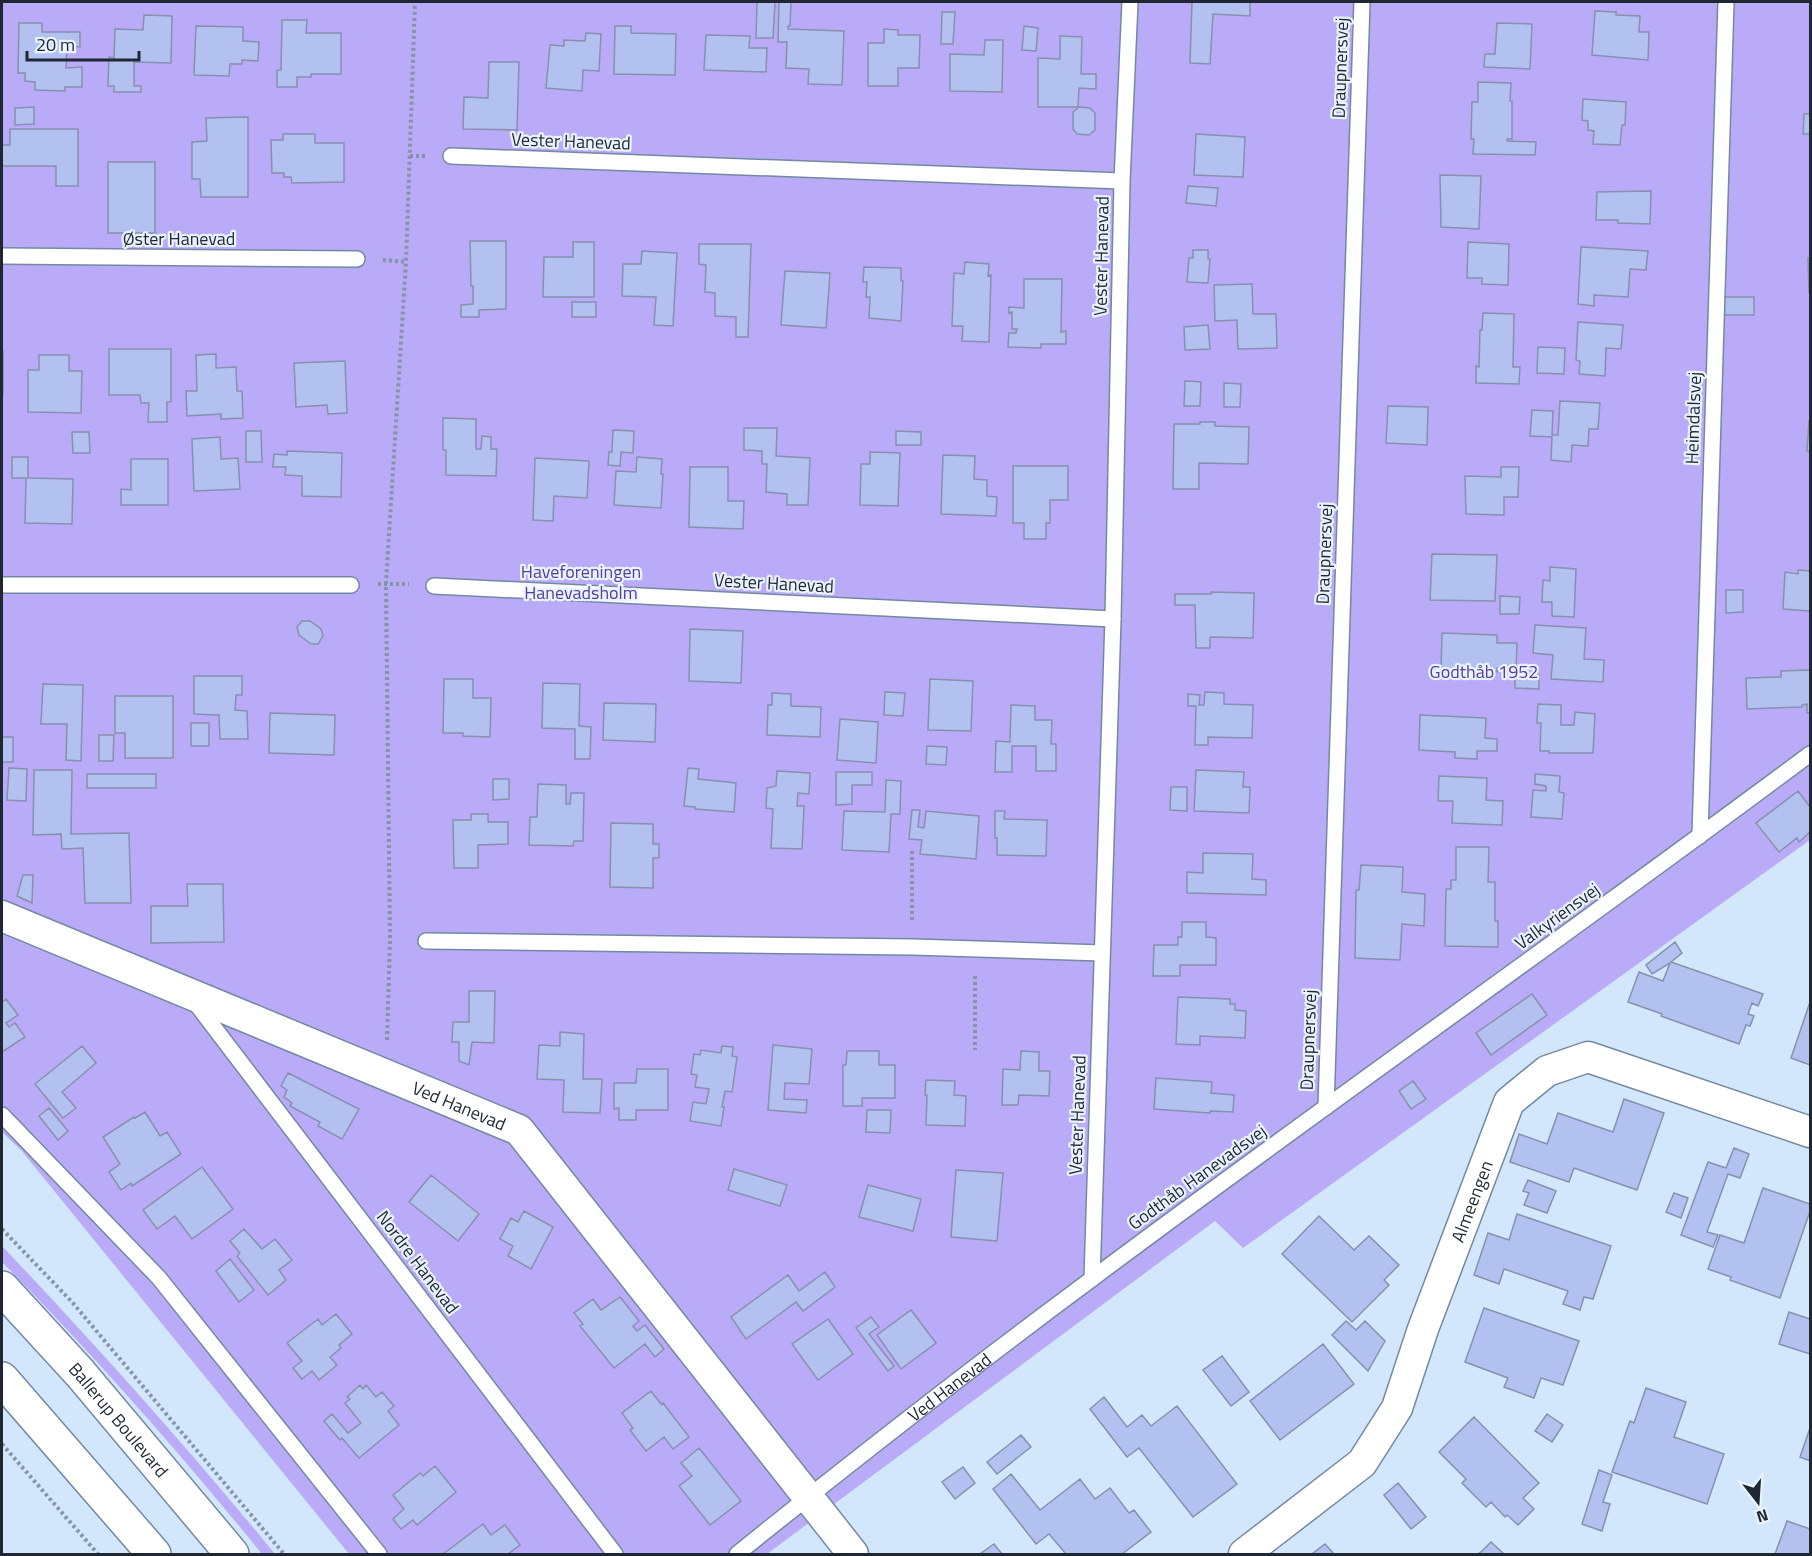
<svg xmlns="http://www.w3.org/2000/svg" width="1812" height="1556" viewBox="0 0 1812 1556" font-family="'Titillium Web',sans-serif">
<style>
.green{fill:#b9abf7}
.building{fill:#b3c1f1;stroke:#8790ae;stroke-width:1.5}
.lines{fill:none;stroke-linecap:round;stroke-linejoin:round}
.lane-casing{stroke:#7389a1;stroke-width:18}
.street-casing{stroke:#7389a1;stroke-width:33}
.secondary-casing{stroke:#7389a1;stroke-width:36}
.path{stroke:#8695a5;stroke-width:4;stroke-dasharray:3 3;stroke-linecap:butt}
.lane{stroke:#fff;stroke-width:15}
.street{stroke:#fff;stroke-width:30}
.secondary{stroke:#fff;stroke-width:33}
.labels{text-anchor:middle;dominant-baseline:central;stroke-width:4.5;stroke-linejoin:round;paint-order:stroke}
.street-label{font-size:18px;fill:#1f2832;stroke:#e9f3fe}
.park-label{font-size:18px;fill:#573d9a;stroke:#e9f3fe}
</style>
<rect width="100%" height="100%" fill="#d3e7fc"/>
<path class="green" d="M2 2H1810V840L1243 1248 1215 1221 767 1554H349L21 1150 2 1132Z
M2 1246C97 1346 188 1448 275 1554H262C180 1453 94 1355 2 1262Z"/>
<path class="building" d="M757 2H775L773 38H756Z
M779 2H791L790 26H788V29L844 31 842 85 808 84 809 69 786 68 787 42H778Z
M1192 2H1250V16L1213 14 1210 64 1190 63Z
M1595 11 1616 12V15L1640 16 1639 32H1649L1648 60 1592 55Z
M942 12H955L953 44H941Z
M144 15 172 16 171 63 134 62V86H141V92H114V86H108L109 57 114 58 115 29 143 30Z
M282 20H307L306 33H341V74H311V77H297V87H277V70H281Z
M19 23H42V32H80V47L67 46 66 68 82 67V87H65V91L35 90V82L25 81V73H18Z
M1497 23 1532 24 1530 69 1484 67 1485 54H1495Z
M196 26 243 27V41L259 42 258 61 242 60V64H230L229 76 194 75Z
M615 26H631V33L676 34 675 75 614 74Z
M1024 26 1038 28 1036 51 1022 50Z
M884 29 898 30V35H920L919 68H898V86H868V43H884Z
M586 33 601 34 599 71 583 70 582 91 546 88 550 45 564 46V40L585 41Z
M706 35 750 36 749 48H767L766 72 704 70Z
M1060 36 1082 37 1081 74H1096V89L1079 88 1078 107H1038V58L1060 59Z
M985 40H1003L1002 92 950 91V54L984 55Z
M489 62H519L517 130 463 129 464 97 488 98Z
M1478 82 1511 83 1510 101H1512V139H1507V141L1536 142 1535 155 1473 154 1474 139H1471L1472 102H1478Z
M1583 99 1626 102 1625 125H1622L1620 145 1593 144 1594 131 1588 130V121L1582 120Z
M34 107V124L15 125V108Z
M1079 107 1090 108 1095 113V130L1089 135 1077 134 1073 129V112Z
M1804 114H1810V134H1803Z
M248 117V197H201L200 179H192V142L207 141 206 118Z
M10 129H78V186H56V166H2V145H10Z
M283 134H315V143H344V182L292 183 291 177H284V173H272L271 140H283Z
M1196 134 1245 137 1243 177 1194 175Z
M108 162H155V233H108Z
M1440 175 1481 176 1479 229 1441 227Z
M1188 186 1218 188 1216 206 1186 203Z
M1651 191 1650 224 1618 223V220H1596L1597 192Z
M470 241H506V309L479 310V317H461V305L473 304V286H471Z
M573 242H594V297H543L544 257H573Z
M1468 242 1509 244 1508 285 1482 284V278H1467Z
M699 244H751L748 337H736V317L715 316V293L705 292 706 265 699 264Z
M1581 247 1648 251 1646 270 1630 269 1628 297 1594 295V306L1578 304Z
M1193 250H1208V259H1210L1208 283 1187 282 1189 258H1193Z
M642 251 677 253 673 326 654 325 656 297 622 296 623 264H641Z
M1808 258H1810V293H1809Z
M965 262 989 264 988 276 991 275 989 342 962 341 963 326H952L954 273 964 274Z
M864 267 901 268V281H903L901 321 869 318 870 297H866L867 282H863Z
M785 271 830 273 826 328 781 325Z
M1024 279H1062L1061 332 1066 331V344H1041V348L1008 347 1009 333H1016L1017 329H1012V312L1009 313V307L1024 308Z
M1252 284 1253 314H1276L1277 348 1238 349 1237 320 1215 321 1214 285Z
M1724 297H1754V315H1723Z
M572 302H596V317H572Z
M1483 313 1514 314 1513 367H1520L1519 384 1476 383V366L1479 367 1480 330H1482Z
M1578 322 1623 325 1621 349 1606 348 1605 376 1579 374 1580 361 1576 360Z
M1208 325 1210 349 1185 350 1184 327Z
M1538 347 1565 348 1564 374 1537 373Z
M109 349H171V402H167V422H148L149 403H141L140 395H109Z
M2 351H3V395H2Z
M216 354V368L236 367 237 391H242L243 418 221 419V414L187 416 186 391H197L196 355Z
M39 355H69V371H82L81 413 28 412V370H39Z
M345 361 347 413 328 414 327 405 296 407 294 363Z
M1185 381 1201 382 1200 406H1184Z
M1224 383 1241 384 1240 407H1224Z
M1560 401 1600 403 1598 429H1589L1588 446 1572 445 1571 462 1551 460 1552 437 1530 436 1532 410 1553 411 1552 435H1558Z
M1388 406 1428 407 1427 445 1386 443Z
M443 418 476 419V449H481L482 436 491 437V449H497L496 476 446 475V450H443Z
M1809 421H1810V452L1807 451Z
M1200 422H1215V426L1249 427 1248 464 1199 463V489H1173L1174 424H1200Z
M744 428H777L776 456 810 458 808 505H787V494L766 492 767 464H762V451L744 450Z
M613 430 634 431 633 453 621 452 620 466 608 465 609 452H612Z
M246 431H261L262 462H246Z
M896 431 921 432V445H896Z
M72 432H89L90 453H73Z
M220 437 221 459 238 458 240 489 194 491 192 439Z
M287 451 342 453 341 497 302 496V476L285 475 286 467H273L274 454 287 455Z
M870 452 900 453 898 506 860 505 861 464H870Z
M943 455 975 456 974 479 987 480V496L997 497 996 516 941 514Z
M12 457H28V478L73 479 72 524 25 523 26 478H12Z
M637 457 662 459 661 474H663L661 508 614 505 616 471 636 472Z
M535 458 589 461 587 498 554 496 553 521 533 520Z
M131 459H168V505H121V489L131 490Z
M1013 466H1068V500H1050V523H1046V539H1024V523H1013Z
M690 467H728V501H744L743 529 689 527Z
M1501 467H1519L1518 497H1504V515L1466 514 1465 476 1501 477Z
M1432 554 1497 555 1495 601 1430 600Z
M1550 567 1576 569 1574 617 1552 616V602H1542L1543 580 1550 581Z
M1798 570 1810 571V611L1783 609 1785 572 1798 574Z
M1726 590H1743V612L1726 613Z
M1211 592 1254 593 1253 638 1210 637V648H1196L1195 605H1175V594H1211Z
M1500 596 1520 597 1519 614H1500Z
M302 621H310L321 629 323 636 318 644H311L299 635 297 627Z
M1535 625 1586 628 1584 659 1604 660 1603 682 1551 679 1553 655 1533 653Z
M690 629 743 631 741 683 689 681Z
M1442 633 1497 635V643H1517L1516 668H1497V672L1441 670Z
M1810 670V713H1807V704L1802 705V707L1747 709 1746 678 1781 677V671Z
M1515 674 1539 675V689L1515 688Z
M194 676H242V695H236L235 710 247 711 248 739H220L219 715 194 714Z
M444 679H473V698H491L490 737 463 736V733H443Z
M930 679 973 681 971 731 928 730Z
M543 683 580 684 579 726 591 727 590 759H575V729L542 728Z
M43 684 83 685 81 761 66 760 67 724H41Z
M885 692 905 693 903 716 884 715Z
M1205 692 1224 693V704L1253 705 1252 738 1208 737V745H1195L1196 706H1188V694L1200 695 1199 705H1204Z
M772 693 791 694V706L821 707 820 737 767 735 768 705H772Z
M115 696H173V758H125V733H115Z
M604 703 656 704 655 742 603 740Z
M1538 704 1561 705V725H1574L1575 712 1595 714 1593 753H1549V751H1540L1541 723H1537Z
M1011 705 1035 706V720H1052L1051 744H1056V771H1036V746H1012V772H995L996 741 1010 742Z
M270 713 335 715 334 755 269 753Z
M1420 715 1486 718 1485 738 1497 739V751H1477V759L1455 758V752L1419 750Z
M840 719 878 722 876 763 837 760Z
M191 723H209V746H191Z
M99 735H114L113 761H99Z
M2 737H13V762H2Z
M927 746 947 747 946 765 926 764Z
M9 768 27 769 26 801 7 800Z
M688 768 699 769 698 779 736 783 734 812 695 809V807L684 806Z
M34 770H72L71 834 129 833 131 903H85L83 848 62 849 61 834 33 835Z
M1196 770 1244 772 1243 787H1250L1249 813 1194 811Z
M777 771 810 773 809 794 798 793 797 806H804L802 849 771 848 773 809 766 808 767 788 776 786Z
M836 772H872V785H852V804L836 805Z
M87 774H156V788H87Z
M1535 774 1560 776 1559 792 1564 793 1562 819 1531 817 1533 790 1546 791V786L1535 784Z
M1439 776 1487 778 1486 800 1503 801 1502 825 1452 823 1453 801H1438Z
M493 779H509V799L493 800Z
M886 780 901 781 900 814H891L889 852 842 850 844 811 885 812Z
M538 784 566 785V804H570L571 793H584L583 841H574L573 846 529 845 530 817H537Z
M1171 787H1187V811L1170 810Z
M1798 791 1810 807V832L1799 842 1797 838 1779 852 1756 823Z
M912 810H920L918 827 924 828 926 811 979 816 976 859 920 854 922 840 909 839Z
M995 811H1005L1004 819 1047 820 1046 856 997 855V838H995Z
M471 814H488V822H508V844L478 845V868H454L453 820H471Z
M611 823 653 824V844H659V858H653V888L610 887Z
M1456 847H1489L1488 882H1495V921H1498V947L1445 946 1446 889H1451V880H1456Z
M1203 853 1253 854 1252 879 1266 880V895L1187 893V872L1203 873Z
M1361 865 1403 867 1402 892 1425 894 1424 926 1402 924 1400 960 1355 958 1356 890H1359Z
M23 875H33L32 903 17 896Z
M187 884H223L224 942 151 943V906H188Z
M1182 922H1206V937L1216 938V965H1180V976H1153L1154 945H1178V937H1182Z
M1675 942 1682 953 1671 962 1763 994 1758 1006 1752 1003 1748 1014 1754 1016 1750 1026 1746 1025 1739 1044 1661 1016 1662 1014 1628 1002 1639 972 1663 981 1670 963 1652 974 1646 965Z
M469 991H495L494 1043 472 1042 469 1065 459 1061V1042H452L453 1022H469Z
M1532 994 1547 1015 1491 1055 1476 1033Z
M1178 997 1230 999V1004H1235V1010L1246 1011 1245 1038 1200 1036V1045L1176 1044Z
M6 999 18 1015 6 1023 9 1027 15 1023 25 1037 2 1052V1002Z
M1810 1002V1065L1791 1058Z
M560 1032 584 1034 583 1079H602L600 1113 563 1112 564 1080 537 1079 539 1045 560 1046Z
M773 1045 812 1049 809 1084 785 1083 784 1099 807 1100 806 1113 768 1110Z
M82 1046 96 1063 62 1092 76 1108 63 1118 35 1084Z
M722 1046 733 1047 732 1056 737 1057 732 1092 725 1091 722 1107H724L721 1126 690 1121 693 1102 706 1104 709 1089 695 1087 697 1075 691 1074 694 1054 700 1055 701 1050 721 1053Z
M847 1051H879V1065H895V1098H862V1106H843V1065H846Z
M1021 1051 1039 1052V1071H1050L1049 1096 1019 1095 1018 1105H1002L1003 1069 1020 1070Z
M637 1069H668V1110H636V1120H619V1108L614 1109V1083H636Z
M288 1073 359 1109 342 1139 318 1126 320 1122 290 1106 292 1103 284 1097 287 1090 281 1086Z
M1156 1078 1212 1082 1211 1093 1234 1095 1233 1112 1210 1111V1113L1154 1109Z
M926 1080 955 1081 954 1095 966 1096 965 1126 926 1125 927 1095H925Z
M1413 1081 1426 1099 1411 1109 1399 1091Z
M1624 1099 1664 1113 1637 1190 1574 1168 1569 1182 1510 1162 1519 1134 1547 1144 1558 1113 1613 1132Z
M49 1108 68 1131 58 1140 39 1116Z
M867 1110H891L890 1133 866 1132Z
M145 1112 160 1136 167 1132 181 1154 132 1186 131 1183 121 1190 109 1172 120 1164 103 1137 134 1117 135 1118Z
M1734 1148 1749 1154 1740 1178 1728 1174 1707 1232 1718 1235 1713 1247 1681 1235 1708 1162 1726 1168Z
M202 1167 233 1209 192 1239 175 1216 157 1229 143 1210Z
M734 1169 787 1185 780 1206 728 1190Z
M956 1170 1003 1173 997 1241 951 1237Z
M431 1175 479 1214 458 1241 409 1202Z
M1528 1180 1556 1191 1547 1213 1524 1205 1529 1193 1523 1191Z
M868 1185 921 1199 913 1231 859 1217Z
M1763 1188 1810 1204V1211L1780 1298 1730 1280 1731 1277 1708 1269 1720 1235 1744 1243Z
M1674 1193 1688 1198 1681 1218 1666 1212Z
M524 1211 553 1227 531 1269 508 1256 513 1246 500 1239 511 1218 518 1222Z
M1517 1214 1611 1246 1593 1299 1584 1297 1580 1310 1563 1304 1568 1291 1504 1269 1499 1284 1474 1275 1488 1233 1509 1240Z
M1319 1216 1354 1250 1369 1236 1399 1265 1384 1280 1389 1285 1352 1322 1282 1254Z
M244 1229 262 1249 275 1239 292 1260 279 1270 286 1280 268 1295 237 1256 240 1253 230 1241Z
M230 1259 254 1290 239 1302 216 1271Z
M825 1272 835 1287 803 1311 796 1302 746 1339 731 1317 788 1275 799 1291Z
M620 1297 639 1321 633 1326 637 1331 645 1325 664 1349 655 1357 645 1344 614 1368 580 1326 583 1324 574 1313 593 1299 601 1310Z
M1484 1308 1579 1341 1563 1385 1541 1378 1534 1398 1504 1387 1508 1378 1465 1362Z
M911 1310 936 1343 901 1369 877 1335Z
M1789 1312 1810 1319V1354L1779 1344Z
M336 1314 352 1334 339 1345 341 1348 330 1357 337 1365 319 1380 312 1371 302 1379 293 1368 302 1361 287 1343 318 1319 322 1325Z
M871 1317 879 1327 869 1334 894 1366 888 1371 856 1328Z
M828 1319 853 1354 818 1380 792 1344Z
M1346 1321 1356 1330 1365 1321 1385 1341 1368 1371 1332 1335Z
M1323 1344 1354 1384 1280 1440 1250 1401Z
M1222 1356 1249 1392 1231 1406 1203 1370Z
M360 1385 363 1389 366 1385 376 1397 382 1392 394 1406 388 1411 399 1425 359 1458 342 1438 340 1440 324 1421 332 1414 348 1433 361 1423 345 1403 350 1399 347 1397Z
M1646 1388 1686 1402 1674 1437 1724 1454 1707 1504 1612 1472 1630 1421 1634 1423Z
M651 1391 661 1404 663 1403 689 1437 673 1449 664 1437 646 1451 630 1430 633 1428 622 1413Z
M1104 1397 1127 1427 1142 1415 1151 1426 1177 1406 1237 1484 1193 1517 1139 1448 1127 1457 1090 1409Z
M1547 1414 1563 1425 1552 1442 1535 1431Z
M1474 1417 1539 1483 1523 1498 1534 1509 1518 1525 1507 1515 1505 1517 1491 1502 1486 1507 1462 1483 1466 1479 1439 1452Z
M1810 1428V1461L1800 1457Z
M1021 1435 1031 1447 997 1474 987 1462Z
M699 1448 741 1501 710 1525 679 1486 692 1476 681 1463Z
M435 1466 456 1492 417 1525 413 1520 401 1529 393 1519 404 1509 393 1495 420 1473 423 1476Z
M963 1467 975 1483 955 1499 942 1482Z
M1599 1470 1612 1475 1603 1502 1610 1504 1602 1531 1582 1524Z
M1011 1474 1040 1510 1080 1479 1095 1499 1110 1488 1129 1513 1134 1510 1151 1532 1122 1554H1066L1049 1534 1036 1544 993 1489Z
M1398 1483 1426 1517 1411 1529 1384 1495Z
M1787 1521 1810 1529V1554H1775Z
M483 1524 491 1535 505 1525 520 1545 508 1554H443Z
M1491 1542 1504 1554H1478L1482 1551Z
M994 1544 1002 1554H980Z
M1325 1544 1334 1554H1312Z"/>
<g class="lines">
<g class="lane-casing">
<g id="lane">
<path d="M451 156 1122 181"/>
<path d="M2 256 357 259"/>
<path d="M2 585H351"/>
<path d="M434 586 1113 619"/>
<path d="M1700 836 1726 2"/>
<path d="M426 941 913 947 1102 953"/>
<path d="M194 1001 615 1554"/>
<path d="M1326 1107 1362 2"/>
<path d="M2 1115 159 1278 379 1554"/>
<path d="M1092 1279 1113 619 1122 181 1130 2"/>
<path id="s1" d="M737 1554C854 1460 973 1367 1093 1278 1330 1101 1573 931 1810 754"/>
</g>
</g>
<g class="street-casing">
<g id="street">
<path id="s2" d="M2 916 519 1130 853 1554"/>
<path id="s3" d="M1244 1554 1362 1463 1397 1408 1423 1329 1509 1102 1547 1071 1588 1057 1810 1132"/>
</g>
</g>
<g class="secondary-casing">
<g id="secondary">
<path id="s4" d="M2 1288 80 1373 232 1554"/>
<path d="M2 1379 154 1554"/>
</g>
</g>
<path class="path" d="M410 156H426
M383 260 406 262
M378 584H409
M912 851V922
M975 976V1050
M387 1040 390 940 386 583 406 262 415 2
M2 1229 72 1302 284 1554
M2 1444 98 1554"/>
<use href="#lane" class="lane"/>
<use href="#street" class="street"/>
<use href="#secondary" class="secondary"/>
</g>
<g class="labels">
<g class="street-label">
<text transform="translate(1340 68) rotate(-88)">Draupnersvej</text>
<text transform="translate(571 141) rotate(2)">Vester Hanevad</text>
<text x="179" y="238">Øster Hanevad</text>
<text transform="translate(1101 256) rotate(-89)">Vester Hanevad</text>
<text transform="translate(1693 418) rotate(-88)">Heimdalsvej</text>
<text transform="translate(1324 554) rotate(-88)">Draupnersvej</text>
<text transform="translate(774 583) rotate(3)">Vester Hanevad</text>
<text transform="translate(1557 916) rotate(-36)">Valkyriensvej</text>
<text transform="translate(1308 1040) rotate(-88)">Draupnersvej</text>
<text stroke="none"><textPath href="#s2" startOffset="495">Ved Hanevad</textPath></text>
<text transform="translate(1077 1115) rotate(-88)">Vester Hanevad</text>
<text transform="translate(1197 1177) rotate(-36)">Godthåb Hanevadsvej</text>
<text stroke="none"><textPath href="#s3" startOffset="434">Almeengen</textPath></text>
<text transform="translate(418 1262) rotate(53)">Nordre Hanevad</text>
<text stroke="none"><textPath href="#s1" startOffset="270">Ved Hanevad</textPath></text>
<text stroke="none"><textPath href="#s4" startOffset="176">Ballerup Boulevard</textPath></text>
</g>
<g class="park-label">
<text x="581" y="571">Haveforeningen<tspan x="581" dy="21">Hanevadsholm</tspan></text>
<text x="1484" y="671">Godthåb 1952</text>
</g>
</g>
<rect width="1812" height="1556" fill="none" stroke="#1f2832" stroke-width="6"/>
<g transform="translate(1758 1502) rotate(163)" stroke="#e9f3fe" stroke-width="4.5" paint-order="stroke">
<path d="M0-4.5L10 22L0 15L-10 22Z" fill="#1f2832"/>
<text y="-9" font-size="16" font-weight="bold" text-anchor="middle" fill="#1f2832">N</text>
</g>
<path d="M27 51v9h112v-9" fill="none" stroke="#1f2832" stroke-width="3"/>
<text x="36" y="51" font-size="18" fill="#1f2832" stroke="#e9f3fe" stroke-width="4.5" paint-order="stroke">20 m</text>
</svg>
